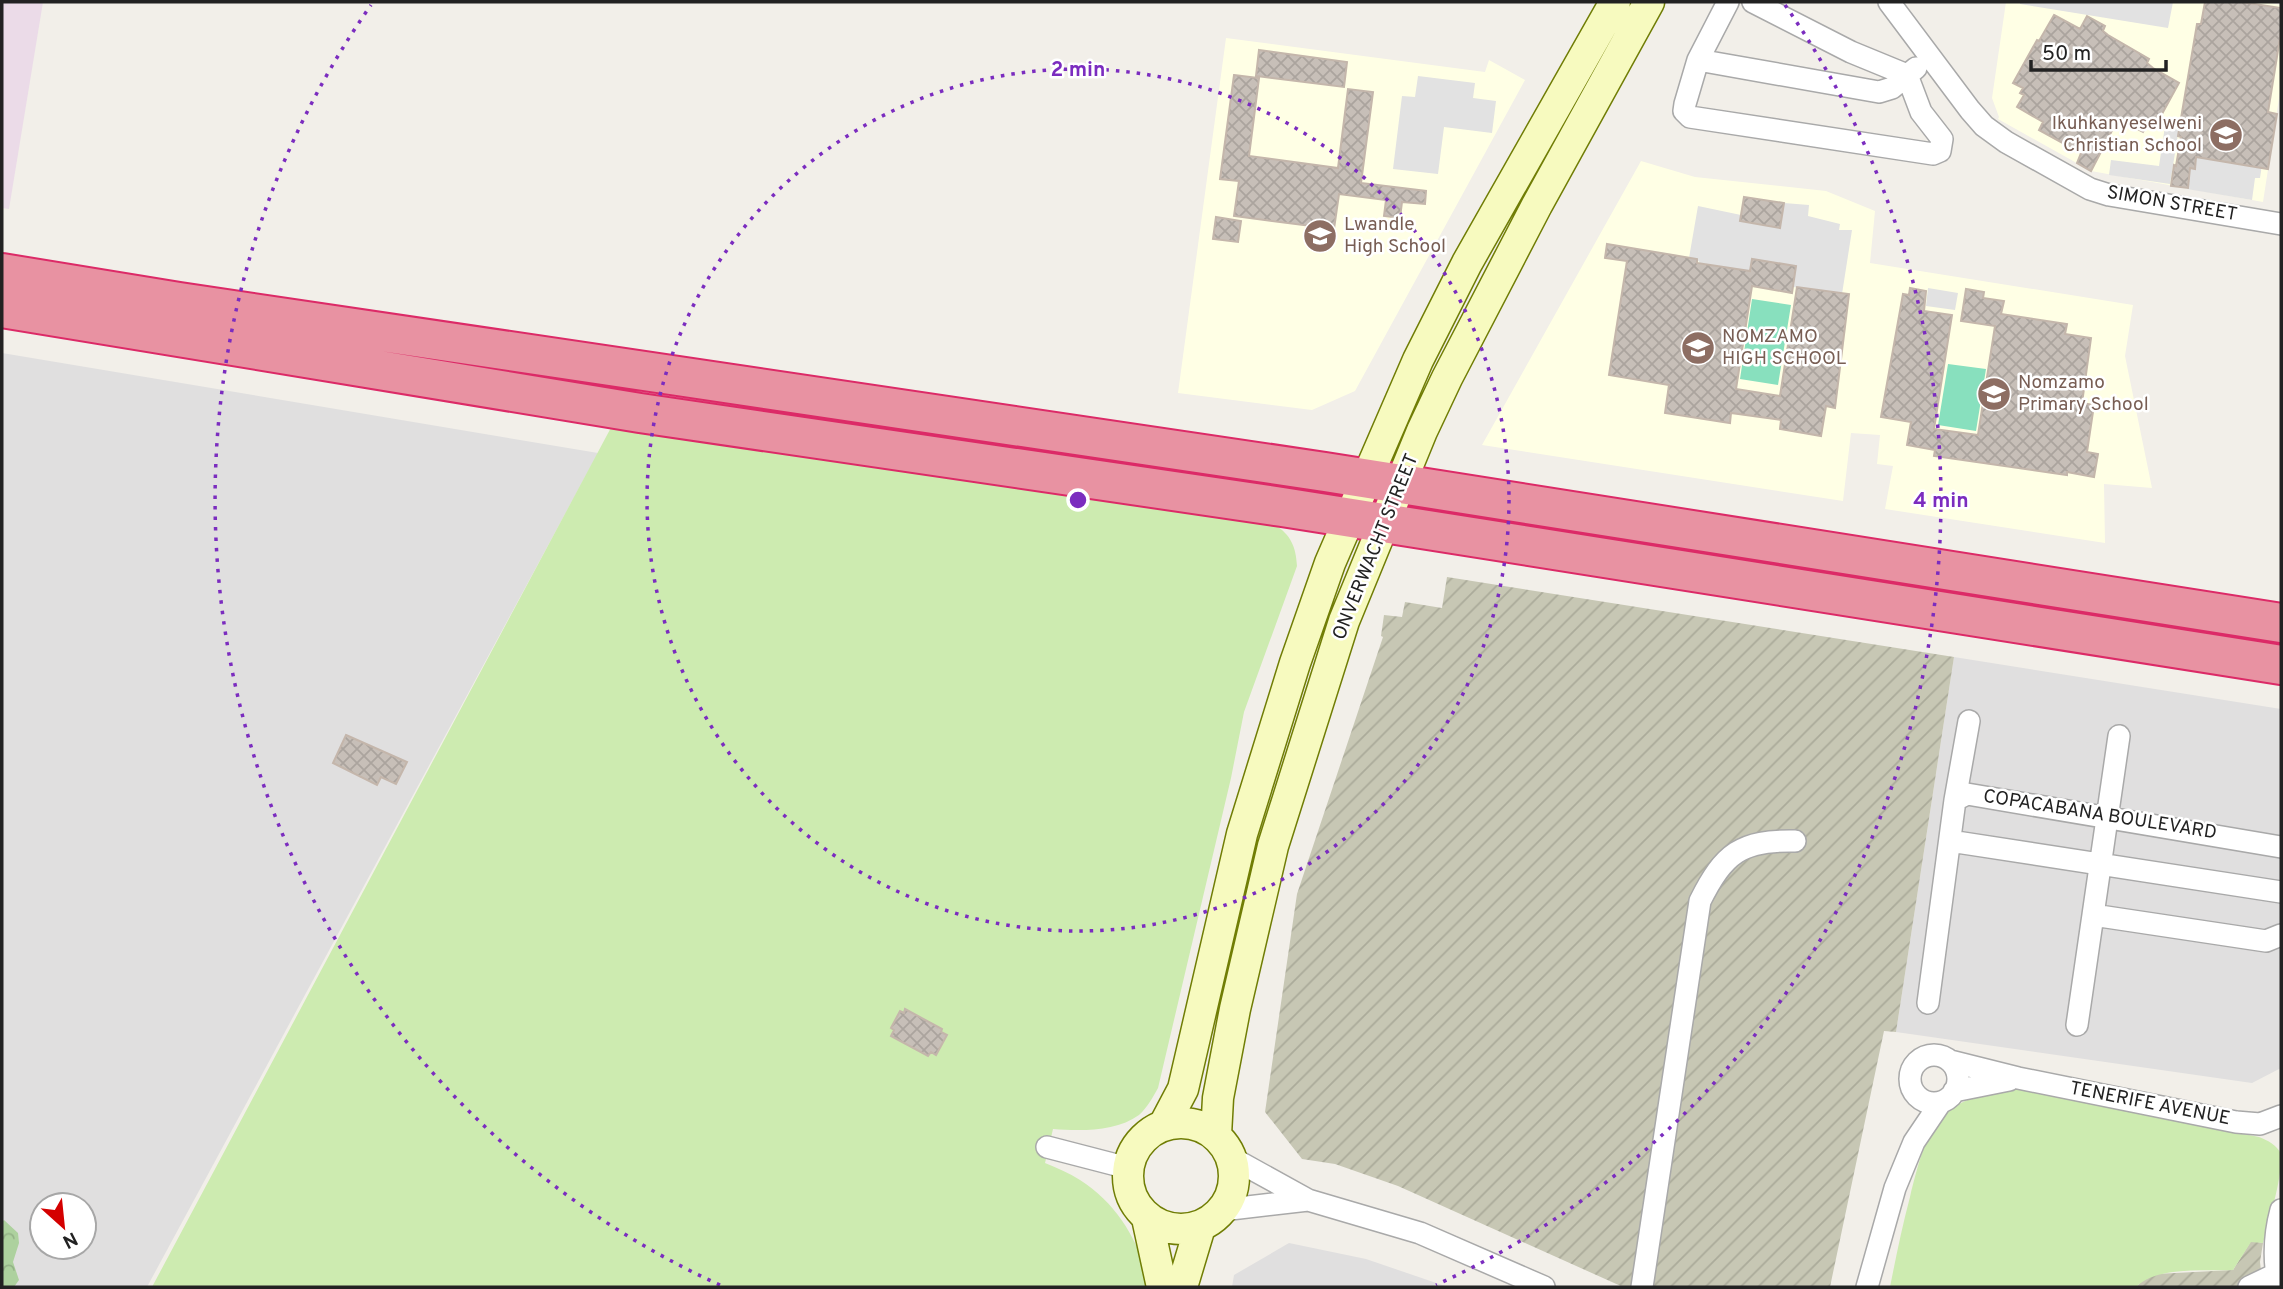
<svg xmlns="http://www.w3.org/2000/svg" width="2283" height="1289" viewBox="0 0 2283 1289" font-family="Overpass,sans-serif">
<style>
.residential{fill:#e0dfdf;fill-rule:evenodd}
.industrial{fill:#ebdbe8}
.education{fill:#ffffe5}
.construction{fill:url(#construction-furrows)}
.grass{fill:#cdebb0}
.forest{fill:url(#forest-crowns)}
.pitch{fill:#88e0be}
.parking{fill:#e2e2e2}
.building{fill:url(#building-cross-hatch);stroke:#c4b6ab;stroke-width:2}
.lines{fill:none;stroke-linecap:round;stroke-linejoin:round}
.street-casing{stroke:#a9a9a9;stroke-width:24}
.secondary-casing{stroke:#707d05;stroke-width:33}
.highway-casing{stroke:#dc2a67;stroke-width:42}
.street{stroke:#fff;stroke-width:21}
.secondary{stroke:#f7fabf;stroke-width:30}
.highway{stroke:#e892a2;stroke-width:38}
.ring{fill:none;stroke:#7b2cbf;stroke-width:3.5;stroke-dasharray:3.5 7}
.labels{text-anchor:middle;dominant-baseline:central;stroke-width:5;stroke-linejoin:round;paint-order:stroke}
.education-label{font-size:19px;fill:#785e54;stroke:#fff;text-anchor:start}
.street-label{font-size:19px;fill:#222;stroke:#fff}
.centre{fill:#7b2cbf;stroke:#fff;stroke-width:3.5}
.ring-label{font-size:21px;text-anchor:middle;font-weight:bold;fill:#7b2cbf;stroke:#fff;stroke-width:5;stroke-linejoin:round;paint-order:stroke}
</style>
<defs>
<pattern id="construction-furrows" width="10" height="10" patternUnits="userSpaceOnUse" patternTransform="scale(1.75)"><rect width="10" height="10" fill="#c7c7b4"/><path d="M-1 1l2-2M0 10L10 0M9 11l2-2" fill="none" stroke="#abab9a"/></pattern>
<pattern id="forest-crowns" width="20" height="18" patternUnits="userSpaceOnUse" patternTransform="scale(1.75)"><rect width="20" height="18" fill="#add19e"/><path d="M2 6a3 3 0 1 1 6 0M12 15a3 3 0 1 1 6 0" fill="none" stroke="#95b388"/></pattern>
<pattern id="building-cross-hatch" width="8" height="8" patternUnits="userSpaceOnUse" patternTransform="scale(1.75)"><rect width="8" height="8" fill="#c7bfb8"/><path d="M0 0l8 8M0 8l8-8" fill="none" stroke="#aba49e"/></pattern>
</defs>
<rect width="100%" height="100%" fill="#f2efe9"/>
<path class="residential" d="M2 353 598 453 147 1287H2ZM42 1205H84V1247H42Z
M1954 657 2281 709V1068L2252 1083 1896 1032Z
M1289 1243 1366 1259 1448 1287H1232L1234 1275Z"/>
<path class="industrial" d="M2 2H43L9 209 2 208Z"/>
<path class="education" d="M2006 2H2265L2281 5V85L2263 202 2091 171 1998 119 1999 117 1992 98Z
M1226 38 1485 72 1489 60 1525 80 1355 391 1312 410 1178 393Z
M1641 161 1695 177 1826 191 1875 211 1870 263 2133 305 2125 356 2152 488 2104 484 2105 543 1885 509 1893 466 1877 464 1880 435 1851 433 1843 501 1482 445Z"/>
<path class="construction" d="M1447 577 1954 657 1896 1032 1884 1031 1830 1287H1623L1398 1186 1335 1164 1302 1159 1265 1112 1297 894 1383 637 1381 636 1384 615 1402 617 1405 602 1442 608Z
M2251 1241 2263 1243 2260 1262 2263 1287H2136L2142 1281 2156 1274 2233 1270Z"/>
<path class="grass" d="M614 422 1275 525C1291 535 1296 547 1297 566L1244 712 1231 778 1158 1088C1153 1097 1147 1108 1139 1115 1116 1132 1080 1131 1053 1129L1045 1163C1057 1168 1069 1173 1080 1180 1119 1205 1140 1243 1150 1287H152Z
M2006 1088 2021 1089 2259 1137C2267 1140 2277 1145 2281 1154 2283 1175 2269 1221 2263 1243L2251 1242 2233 1270C2205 1271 2156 1266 2136 1287H1890C1896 1257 1902 1227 1910 1197 1927 1130 1933 1104 2006 1088Z"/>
<path class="forest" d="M4 1220 18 1233 19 1243 13 1262 19 1280 14 1287H2V1222Z"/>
<path class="pitch" d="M1752 299 1791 305 1778 385 1740 379Z
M1948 364 1986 369 1976 431 1938 425Z"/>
<path class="parking" d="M2020 2H2173L2168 28 2020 4Z
M1418 76 1475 83 1473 98 1496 101 1492 133 1444 127 1438 174 1393 169 1402 96 1415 97Z
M2165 126 2179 128 2170 184 2109 175 2111 160 2159 166Z
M2265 145 2260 178H2255L2252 200 2187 189 2188 168 2195 169 2196 157 2237 164Z
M1784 203 1809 205 1808 216 1840 224 1839 230H1852L1842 294 1793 287 1796 266 1750 272 1700 263 1697 259 1689 258 1698 206 1741 215V221L1780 227Z
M1928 288 1958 293 1955 310 1926 306Z"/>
<path class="building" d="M2205 2H2242L2281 8V32L2268 112 2277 114 2268 169 2196 157 2195 169 2190 168 2188 188 2171 186 2174 165 2176 166 2181 137 2178 136 2197 24H2201Z
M2054 15 2080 29 2087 16 2105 26 2103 31 2108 35 2149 59 2147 63 2153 68 2179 83 2156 125 2149 121 2143 132 2118 119 2091 171 2077 163 2081 153 2039 130 2043 122 2017 107 2024 95 2020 93 2023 88 2013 83 2037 40 2039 41Z
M1259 50 1347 62 1344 87 1256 76Z
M1234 75 1259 78 1249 156 1338 168 1348 89 1373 92 1361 183 1426 191 1425 204 1402 202 1400 218 1384 216 1386 200 1339 194 1334 229 1234 216 1239 181 1220 179Z
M1744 197 1784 203 1780 228 1740 221Z
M1216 217 1241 221 1238 242 1213 239Z
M1607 244 1697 259V263L1750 271 1752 259 1796 266 1792 293 1752 286 1736 389 1780 396 1797 287 1849 294 1835 408 1826 406 1821 436 1780 429 1781 420 1731 413 1730 423 1665 413 1669 385 1609 375 1627 261 1605 258Z
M1910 288 1926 291 1924 311 1952 315 1934 429 1978 435 1995 326 1961 321 1966 289 1984 292 1983 298 2004 301 2001 314 2067 324 2065 334 2091 338 2082 403 2094 405 2087 452 2098 454 2094 477 2067 472V475L1934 456 1935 450 1907 445 1911 422 1881 417 1903 294 1909 295Z
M346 735 407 762 396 784 381 777 377 785 333 763Z
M905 1009 942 1029 941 1032 947 1035 936 1055 931 1052 928 1056 891 1036 894 1030 891 1028 900 1011 904 1013Z"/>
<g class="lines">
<g class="street-casing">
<path id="street" d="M1728 2 1698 60 1685 104 1684 111 1690 117 1933 154 1940 151 1942 139 1921 112 1907 75 1851 52 1753 2
M1889 2 1970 110 1984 126 2006 142 2090 189 2109 195 2281 224
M1698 60 1879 92 1892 88 1916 68
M2119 736 2093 915 2266 941 2281 935
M1955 800 1969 721
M1950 841 2281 892
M1928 1003 1955 800 1967 794 2281 847
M2077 1025 2093 915
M1910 1079a24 24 0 1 1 48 0a24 24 0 1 1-48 0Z
M1950 1061 2018 1078 2236 1122 2260 1124 2281 1116
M1954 1091 2009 1080
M1047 1147 1128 1168
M1232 1158 1308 1200 1420 1233 1544 1287
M1222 1210 1308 1200
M1642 1287 1700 901C1724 853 1741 840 1795 841
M1867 1287 1895 1188 1914 1142 1941 1102
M2249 1287 2276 1274
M2279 1287C2273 1260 2274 1236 2281 1210"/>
</g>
<g class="secondary-casing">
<path id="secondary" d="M1128 1176a53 53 0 1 1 106 0a53 53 0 1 1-106 0Z
M1164 1125 1183 1089 1242 834 1295 663 1330 563 1418 360 1467 263 1615 2
M1216 1135 1218 1098 1235 1009 1273 846 1344 621 1422 431 1447 378 1537 205 1649 2
M1147 1218 1162 1287
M1182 1287 1200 1227"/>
</g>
<g class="highway-casing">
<path id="highway" d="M2 273 179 302 1325 472 2281 623
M2 308 640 413 1282 507 2281 665"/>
</g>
<use href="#street" class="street"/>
<use href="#secondary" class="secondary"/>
<use href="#highway" class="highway"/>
</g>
<g class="ring">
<circle cx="1078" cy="500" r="431"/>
<path d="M720 1285A863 863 0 0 1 371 5M1785 5A863 863 0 0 1 1436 1285"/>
</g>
<defs>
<g id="school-disc" transform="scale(1.75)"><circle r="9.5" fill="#8d6e63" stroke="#fff"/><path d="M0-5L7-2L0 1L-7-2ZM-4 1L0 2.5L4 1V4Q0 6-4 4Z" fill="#fff"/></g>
</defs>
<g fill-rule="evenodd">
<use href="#school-disc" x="2226" y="135"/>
<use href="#school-disc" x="1320" y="236"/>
<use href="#school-disc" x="1698" y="348"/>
<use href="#school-disc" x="1994" y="394"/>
</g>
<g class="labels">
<g class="education-label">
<text x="2202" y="124" text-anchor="end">Ikuhkanyeselweni<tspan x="2202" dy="22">Christian School</tspan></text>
<text x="1344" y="225">Lwandle<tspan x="1344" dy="22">High School</tspan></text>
<text x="1722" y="337">NOMZAMO<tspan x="1722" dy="22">HIGH SCHOOL</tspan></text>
<text x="2018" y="383">Nomzamo<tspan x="2018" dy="22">Primary School</tspan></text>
</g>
<g class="street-label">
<text transform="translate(2172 204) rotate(10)">SIMON STREET</text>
<text transform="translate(1376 547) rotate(-68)">ONVERWACHT STREET</text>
<text transform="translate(2100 815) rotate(9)">COPACABANA BOULEVARD</text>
<text transform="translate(2150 1104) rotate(11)">TENERIFE AVENUE</text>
</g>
</g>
<circle cx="1078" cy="500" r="10" class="centre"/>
<g class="ring-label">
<text x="1078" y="76">2 min</text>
<text x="1941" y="507">4 min</text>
</g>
<rect width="2283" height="1289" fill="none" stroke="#222222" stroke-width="7"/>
<g transform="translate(63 1226) rotate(153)"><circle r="33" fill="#ffffff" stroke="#a7a7a7" stroke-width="2"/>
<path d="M0-5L12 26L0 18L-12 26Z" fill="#d40000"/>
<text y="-10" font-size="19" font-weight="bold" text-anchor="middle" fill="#222222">N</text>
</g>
<path d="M2031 60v10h135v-10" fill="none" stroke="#222222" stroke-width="3.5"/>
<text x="2042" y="60" font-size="21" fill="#222222" stroke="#ffffff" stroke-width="5" paint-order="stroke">50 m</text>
</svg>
